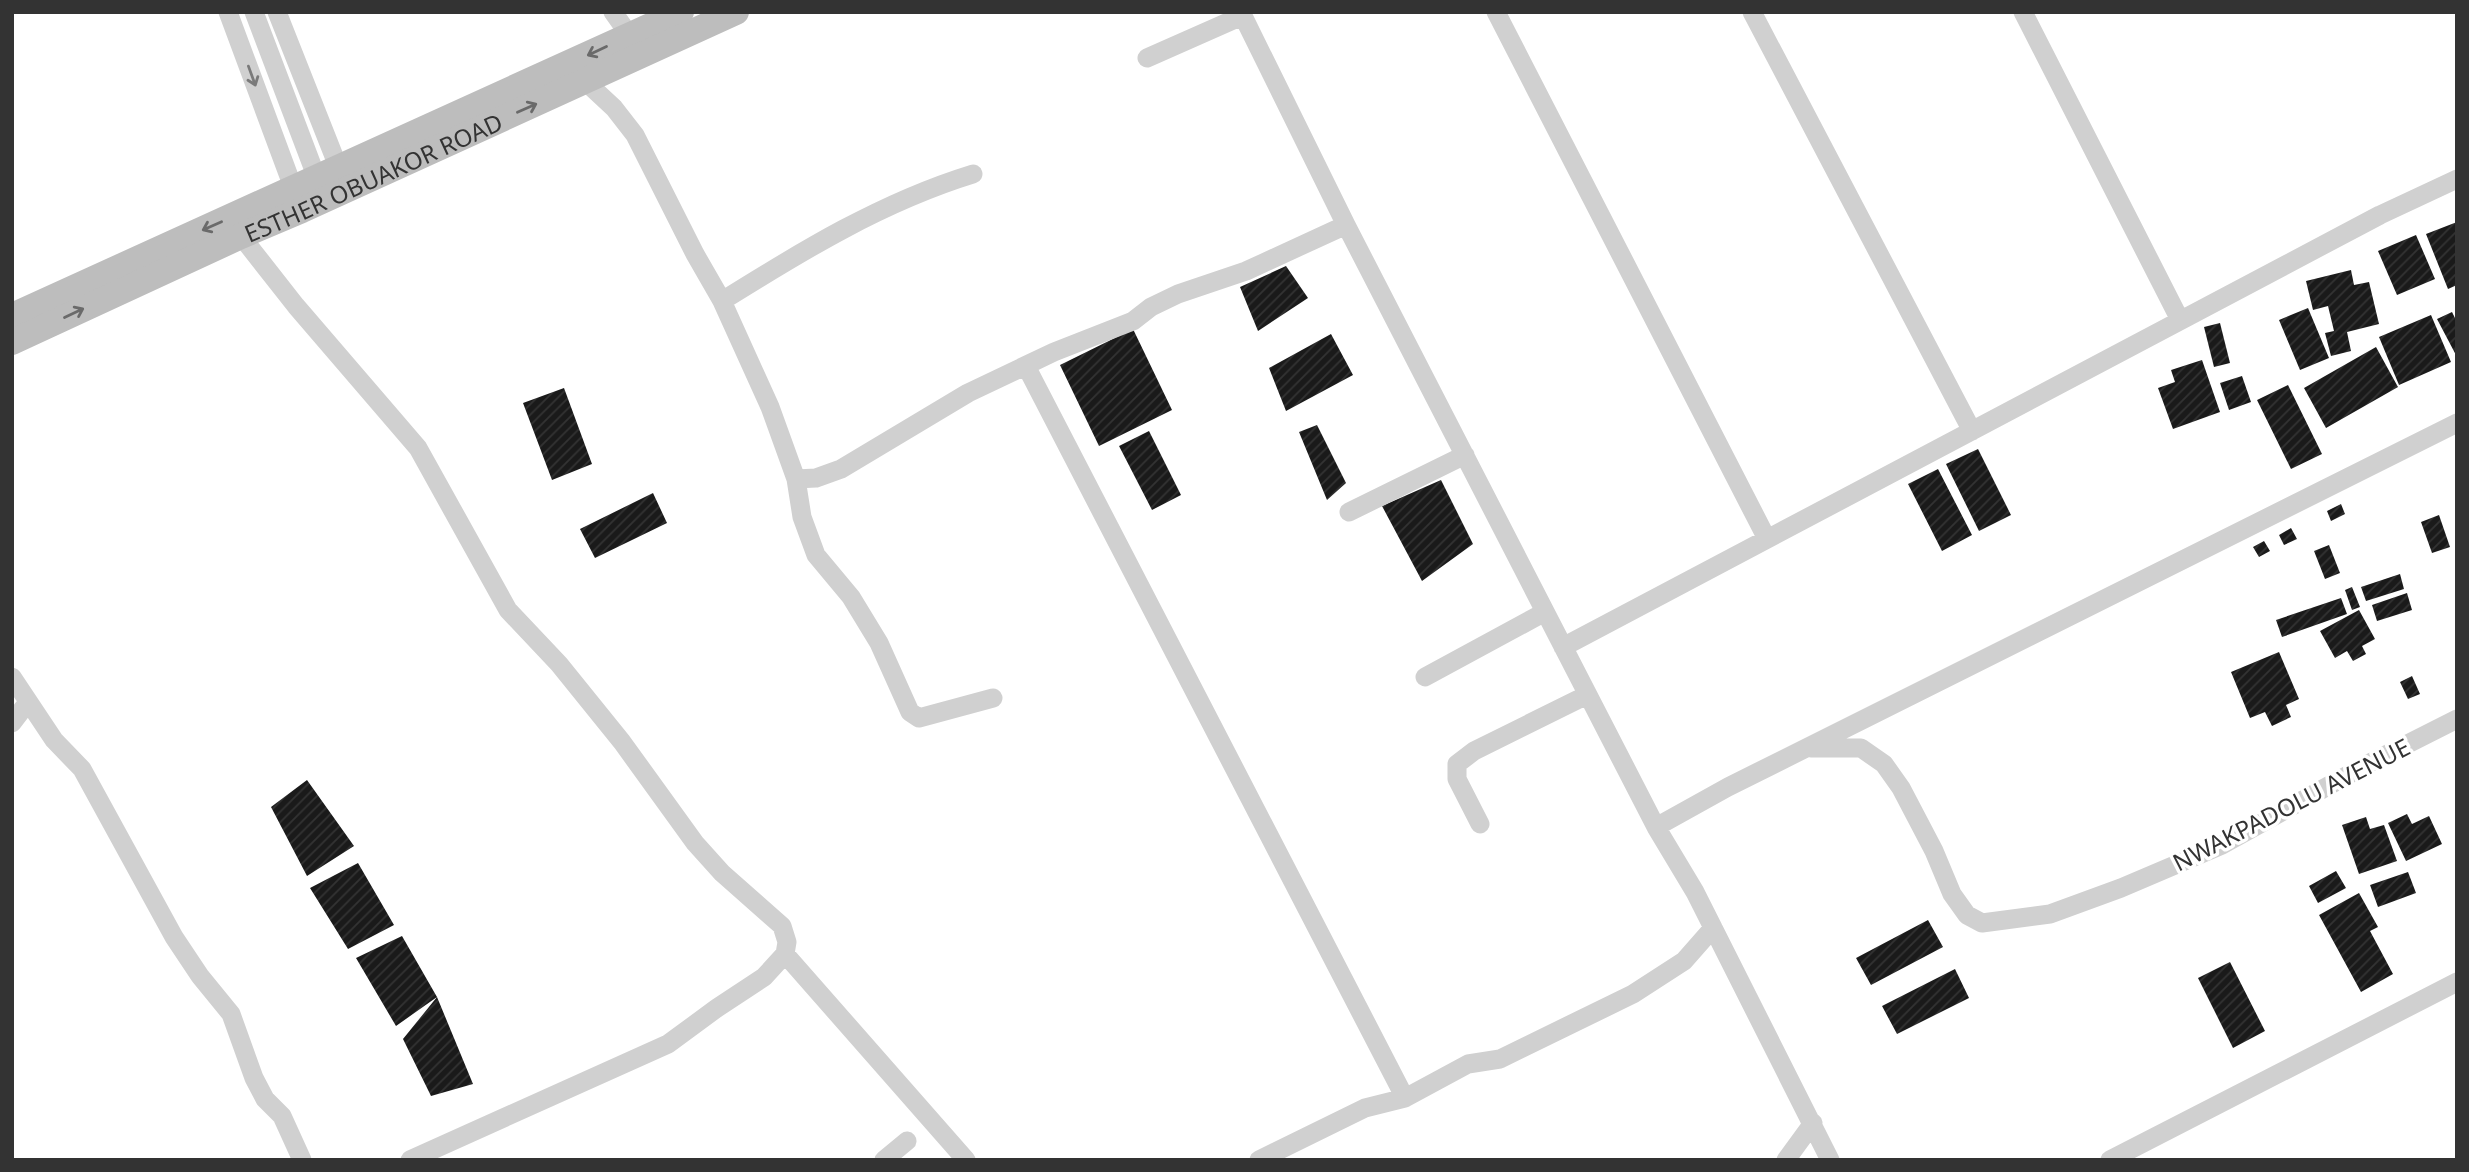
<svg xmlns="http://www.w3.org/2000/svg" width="2469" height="1172" viewBox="0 0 2469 1172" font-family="'Noto Sans',sans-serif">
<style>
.building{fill:url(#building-hatch)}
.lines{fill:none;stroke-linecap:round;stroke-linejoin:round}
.street{stroke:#d0d0d0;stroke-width:19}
.secondary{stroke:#bdbdbd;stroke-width:26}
.oneway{stroke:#6a6a6a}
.oneway2{stroke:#7a7a7a}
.labels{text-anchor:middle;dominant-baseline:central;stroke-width:7;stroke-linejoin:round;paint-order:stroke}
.street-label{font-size:24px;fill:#333;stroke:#fff}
</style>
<defs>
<pattern id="building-hatch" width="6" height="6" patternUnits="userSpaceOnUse" patternTransform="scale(1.75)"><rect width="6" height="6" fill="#1a1a1a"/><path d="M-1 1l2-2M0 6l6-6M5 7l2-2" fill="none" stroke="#333"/></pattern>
</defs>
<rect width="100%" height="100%" fill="#fff"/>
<path class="building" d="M2457 222V285L2448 289 2426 234Z
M2416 235 2435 279 2397 295 2378 251Z
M1286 266 1308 298 1258 331 1240 287Z
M2351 270 2354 285 2369 282 2379 324 2347 332 2351 351 2331 356 2325 333 2334 331 2328 306 2313 310 2306 281Z
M2308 308 2329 358 2300 370 2279 320Z
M2452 312 2457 322V357L2437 319Z
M2431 315 2451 362 2399 385 2379 337Z
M2220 323 2230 363 2214 367 2204 327Z
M1133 329 1172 410 1099 446 1060 365Z
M1331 334 1353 375 1286 411 1269 368Z
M2376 347 2398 387 2326 428 2304 388Z
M2202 360 2220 412 2173 429 2158 388 2175 382 2171 370Z
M2242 376 2251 402 2229 410 2220 383Z
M2288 385 2322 454 2291 469 2257 400Z
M564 388 592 464 552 480 523 403Z
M1317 425 1346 483 1327 500 1299 432Z
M1149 431 1181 495 1152 510 1119 446Z
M1978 449 2011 515 1979 531 1946 464Z
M1938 469 1972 535 1942 551 1908 484Z
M1441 480 1473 544 1422 581 1382 506Z
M653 493 667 523 595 558 580 529Z
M2341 504 2345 514 2331 521 2327 511Z
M2439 515 2450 547 2432 553 2421 522Z
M2291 528 2297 539 2284 545 2279 535Z
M2264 541 2270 551 2259 557 2253 547Z
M2329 545 2340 573 2325 579 2314 551Z
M2400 574 2404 589 2366 601 2361 587Z
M2352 587 2360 607 2352 610 2345 590Z
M2407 593 2412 610 2377 621 2372 605Z
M2341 598 2347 614 2282 637 2276 620Z
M2359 610 2375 639 2362 646 2366 654 2353 661 2347 651 2335 658 2320 631Z
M2279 652 2299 699 2286 705 2291 717 2272 726 2265 712 2250 718 2231 672Z
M2412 676 2420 694 2408 699 2400 682Z
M307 780 354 846 307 876 271 807Z
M2407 814 2412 824 2429 816 2442 844 2406 861 2388 823Z
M2366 817 2370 829 2384 825 2397 861 2359 874 2342 825Z
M358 863 394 925 348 949 310 888Z
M2336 871 2346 888 2318 903 2309 886Z
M2408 872 2416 893 2378 907 2370 885Z
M2359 893 2378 927 2370 931 2393 974 2361 992 2319 915Z
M1928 920 1943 947 1871 985 1856 958Z
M402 936 437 997 473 1084 431 1096 403 1039 437 997 396 1026 356 958Z
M2230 962 2265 1031 2233 1048 2198 978Z
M1955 969 1969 998 1897 1034 1882 1006Z"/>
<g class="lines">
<path class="street" d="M228 12 297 198
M254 12 321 189
M277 12 343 179
M613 12 630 36
M1241 12 1346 225 1656 827 1695 892 1830 1160
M1496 12 1767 539
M1752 12 1972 431
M2023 12 2180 320
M1147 58 1242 16
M585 81 614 108 635 135 695 254 722 301 770 407 796 479 802 517 816 555 851 597 879 643 910 712 919 718 993 698
M241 236 296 306 418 448 508 610 559 664 622 742 695 843 722 873 782 926 787 942 785 954 764 977 717 1008 668 1044 410 1160
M722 301C802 251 882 202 973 174
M1026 366 1405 1098
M796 479 816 478 841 469 968 393 1054 352 1133 321 1151 307 1178 294 1246 271 1346 225
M1349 512 1465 455
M1563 647 2380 215 2457 179
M12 677 54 740 82 769 174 937 200 976 231 1014 254 1078 265 1099 282 1116 302 1160
M1425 677 1545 612
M12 723 28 702
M1811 748H1861L1884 764 1901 788 1934 851 1952 894 1967 915 1982 923 2050 914 2121 888 2222 845 2366 765 2457 719
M1480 824 1457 779V764L1474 751 1587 695
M1656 827 1728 787 2457 423
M785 954 966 1160
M884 1160 907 1141
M1259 1160 1365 1108 1405 1098 1468 1064 1500 1059 1633 994 1684 961 1713 928
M1786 1160 1813 1123
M2110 1160 2457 982"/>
<g class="secondary">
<path d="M12 316 681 12"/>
<path id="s1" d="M12 342 241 236 302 210 736 12"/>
</g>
</g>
<defs><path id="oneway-shaft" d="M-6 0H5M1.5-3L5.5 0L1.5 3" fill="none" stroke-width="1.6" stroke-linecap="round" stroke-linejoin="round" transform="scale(1.75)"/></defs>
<g class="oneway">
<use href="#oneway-shaft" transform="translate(597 51) rotate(155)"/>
<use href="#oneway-shaft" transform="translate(527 108) rotate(-24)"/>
<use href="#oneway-shaft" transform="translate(212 226) rotate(156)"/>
<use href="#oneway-shaft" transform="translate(74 313) rotate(-25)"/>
</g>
<use class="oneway2" href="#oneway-shaft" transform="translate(252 76) rotate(70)"/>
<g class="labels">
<g class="street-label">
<text stroke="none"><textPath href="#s1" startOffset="397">ESTHER OBUAKOR ROAD</textPath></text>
<text transform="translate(2291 804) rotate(-27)">NWAKPADOLU AVENUE</text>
</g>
</g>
<rect width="2469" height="1172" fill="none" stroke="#333333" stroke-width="28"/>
</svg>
